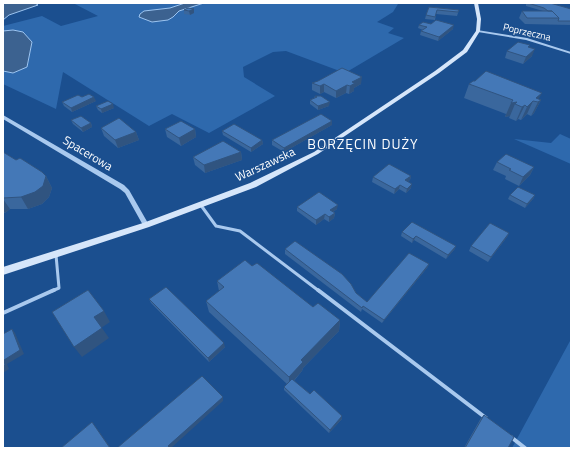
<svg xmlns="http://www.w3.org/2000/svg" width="574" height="451" viewBox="0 0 574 451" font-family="'Titillium Web',sans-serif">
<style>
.green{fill:#2e69ad}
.water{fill:#3c6290;stroke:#9cc4f0}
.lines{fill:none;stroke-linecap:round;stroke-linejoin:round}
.service-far1{stroke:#a9c9ee;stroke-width:3}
.service{stroke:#a9c9ee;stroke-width:4}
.tertiary{fill:#a9c9ee;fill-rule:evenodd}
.secondary{fill:#d6e6fa;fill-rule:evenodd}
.wall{fill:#3a679d}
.shaded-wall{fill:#305480}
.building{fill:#4478b7;stroke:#305480}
.labels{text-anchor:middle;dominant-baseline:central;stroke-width:3;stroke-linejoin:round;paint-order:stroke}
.far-street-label{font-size:10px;fill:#fff;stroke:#1b4f8f}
.street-label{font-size:12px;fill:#fff;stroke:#1b4f8f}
.quarter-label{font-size:14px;letter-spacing:1px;fill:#fff;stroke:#1b4f8f}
</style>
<rect width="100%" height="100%" fill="#1b4f8f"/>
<path class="green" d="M73 3H396L398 4 393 12 377 22 394 28 388 33 404 38 345 73 286 51 273 52 243 67 244 77 275 96 209 133 172 114 149 126 63 72 56 109 3 84V26L42 16 61 26 98 16Z
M560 134 571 139V164L514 139 551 143Z
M570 341 571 448H512Z"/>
<path class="water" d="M3 3H35L38 5 9 15 3 20Z
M185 3H204L179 11 173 17 168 20 152 22 139 17 140 14 144 11 170 8Z
M13 30 23 32 32 42 27 67 13 73 3 71V31Z"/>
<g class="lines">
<path class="service-far1" d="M200 204 216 226 240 231 319 291
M52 291 59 288 56 255"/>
<path class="service" d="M318 290 486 418
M3 313 54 290
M511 437 525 448"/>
<path class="tertiary" d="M477 30 527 38 571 52V54L526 40 478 32H477Z
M3 115 124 185 129 190 149 225 148 227H144L125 193 120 189 3 119Z"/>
<path class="secondary" d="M474 3H478L481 19 480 31 467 52 439 73 318 154 256 187 149 227 3 275V267L143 223 250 183 314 152 435 71 463 50 476 31 477 19Z"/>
</g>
<path class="wall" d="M526 3H550L571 9V25L525 24 519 18 522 11H543L526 6Z
M429 7 459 10 457 16 436 14 435 20 425 19 426 15Z
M188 8 194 13 190 15 184 14V10Z
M431 24 453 29 438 41 420 35 421 31 423 30 418 28 419 25Z
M530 45 529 47 532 56 523 64 505 58 507 51Z
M312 83 361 84 354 88V91L349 94 346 93 336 98 324 92 320 94 312 90Z
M469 84 539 99 541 100 534 113 531 116 527 114 521 120 518 119 516 121 509 118 510 116 505 117 506 114 464 98Z
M315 96 329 106 318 110 310 104V100L314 98Z
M82 97 96 101 72 112 64 106 62 102Z
M96 106 114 108 102 113 98 110Z
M71 120 91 123 92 127 83 132 73 124Z
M332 125 284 152 272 145V140Z
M101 128 136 132 139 140 118 148 104 136Z
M165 129H195L196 137 181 146 167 137Z
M222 131 262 140 263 144 251 152 223 135Z
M3 152 16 160 46 176 52 188 49 197 42 204 28 209H10L5 213 3 212Z
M241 152 242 160 205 173 195 165 193 157Z
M497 162 534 167 530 175 519 186 505 179 506 176 493 170Z
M411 176 410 180 408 181 411 188 406 193 399 189 394 194 372 182 373 177Z
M510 195H535L533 199 525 208 508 199Z
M297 207 337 209 333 212 335 213 334 218 329 222 324 219 316 225 297 211Z
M402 232 456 246 454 250 446 259 414 240 412 243 401 236Z
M509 233 507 237 488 262 469 251 471 246Z
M285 249 356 293 367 302 429 264 427 268 382 323 362 309 361 312 285 254Z
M252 266 313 307 340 320 339 331 303 368 302 371 294 381 342 419 329 433 284 390V387L287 384 209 312 206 301 219 291 217 281Z
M149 299 225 347 209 362 151 303Z
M484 415 508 448H464L481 418Z"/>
<path class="shaded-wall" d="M194 9V13L190 15 189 11Z
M454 25 453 29 438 41 439 37Z
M535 49 532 56 523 64 526 57Z
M362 77 361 84 354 88V91L349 94 350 86 352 82Z
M324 84V92L320 94V86Z
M347 85 346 93 336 98V91Z
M542 93 537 102 536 98Z
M94 97 96 101 72 112 71 108Z
M541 100 534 113 531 116 538 102Z
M533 101 527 114 521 120 527 107Z
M330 102 329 106 318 110V106Z
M517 102 515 104 510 116 505 117 511 103Z
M113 104 114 108 102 113 101 109Z
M525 105 518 119 516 121 522 107Z
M332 121V125L284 152V148Z
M91 123 92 127 83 132 81 128Z
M195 129 196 137 181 146 179 138Z
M136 132 139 140 118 148 115 140Z
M262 140 263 144 251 152V148Z
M241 152 242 160 205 173 204 165Z
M534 167 530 175 519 186 523 177Z
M46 176 52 188 49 197 42 204 28 209 21 197Z
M411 176 410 180 404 184 405 180Z
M412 184 411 188 406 193 407 189Z
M400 185 399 189 394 194 395 189Z
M535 195 533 199 525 208 527 204Z
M3 199 10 209 5 213 3 210Z
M338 205 337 209 330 214V210Z
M335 213 334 218 329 222V217Z
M325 214 324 219 316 225V220Z
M509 233 507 237 488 262 491 257Z
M416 236 414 240 412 243 413 239Z
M456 246 454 250 446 259 448 255Z
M429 264 427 268 382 323 384 320Z
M104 311 110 322 101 328 94 317Z
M340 320 339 331 303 368 302 371 289 386V377L301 360Z
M102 328 109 338 82 357 74 347Z
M12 329 15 333 24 354 7 364 9 369 3 373 4 360Z
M224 343 225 347 209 362 208 358Z
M223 397V401L171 448H170L168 446Z
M342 416V419L329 433 330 430Z
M92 422 95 426 111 448H110Z"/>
<path class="building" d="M528 3H550L571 9V21H558L559 18 552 11H548L544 8Z
M429 7 459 10 458 12 437 10 435 17 426 15Z
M188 8 194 9 189 11 184 10Z
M522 11H552L559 18H527Z
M436 20 454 25 439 37 421 31 427 27 419 25 423 22 431 24Z
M518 42 530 45 528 47 535 49 526 57 507 51Z
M342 68 362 77 352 82 355 83 350 86 347 85 336 91 324 84 320 86 312 83 318 81Z
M486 71 542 93 536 98 541 100 538 102 533 101 527 107 525 105 522 107 515 104 517 102 511 103 513 100 469 84 473 81H475Z
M89 94 94 97 71 108 62 102 78 95 82 97Z
M315 96H321L330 102 318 106 310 100 317 97Z
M108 101 113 104 101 109 96 106Z
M321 114 332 121 284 148 272 140Z
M81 116 91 123 81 128 71 120Z
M119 118 136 132 115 140 101 128Z
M181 121 195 129 179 138 165 129Z
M234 124 262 140 251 148 222 131Z
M223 141 241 152 204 165 193 157Z
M3 152 16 160 20 158 42 172 46 176 43 186 35 192 21 197 3 198Z
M506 154 534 167 523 177 509 170 511 169 497 162Z
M389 164 411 176 405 180 412 184 407 189 400 185 395 189 373 177Z
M518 187 535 195 527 204 510 195Z
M319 192 338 205 330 210 335 213 329 217 325 214 316 220 297 207Z
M412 222 456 246 448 255 416 236 413 239 402 232Z
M490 223 509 233 491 257 471 246Z
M295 241 342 274 351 284 356 293 367 302 409 253 429 264 384 320 363 306 362 308 285 249Z
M245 260 252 266 257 263 313 307 318 303 340 320 301 360 303 362 289 377 206 301 224 287 217 281Z
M166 287 224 343 208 358 149 299Z
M88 290 104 311 94 317 102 328 74 347 52 312Z
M12 329 20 350 4 360 5 365 3 367V334Z
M202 376 223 397 168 446 170 448H117Z
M292 379 310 394 314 390 342 416 330 430 284 387Z
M484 415 514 437 508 448H465Z
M92 422 110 448H61Z"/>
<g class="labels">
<g class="far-street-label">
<text transform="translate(527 32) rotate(13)">Poprzeczna</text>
</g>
<g class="street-label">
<text transform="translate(88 153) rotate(31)">Spacerowa</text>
<text transform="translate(265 164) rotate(-25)">Warszawska</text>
</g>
<g class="quarter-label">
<text x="363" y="143">BORZĘCIN DUŻY</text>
</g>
</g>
<rect width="574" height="451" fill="none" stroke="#ffffff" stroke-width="8"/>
</svg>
